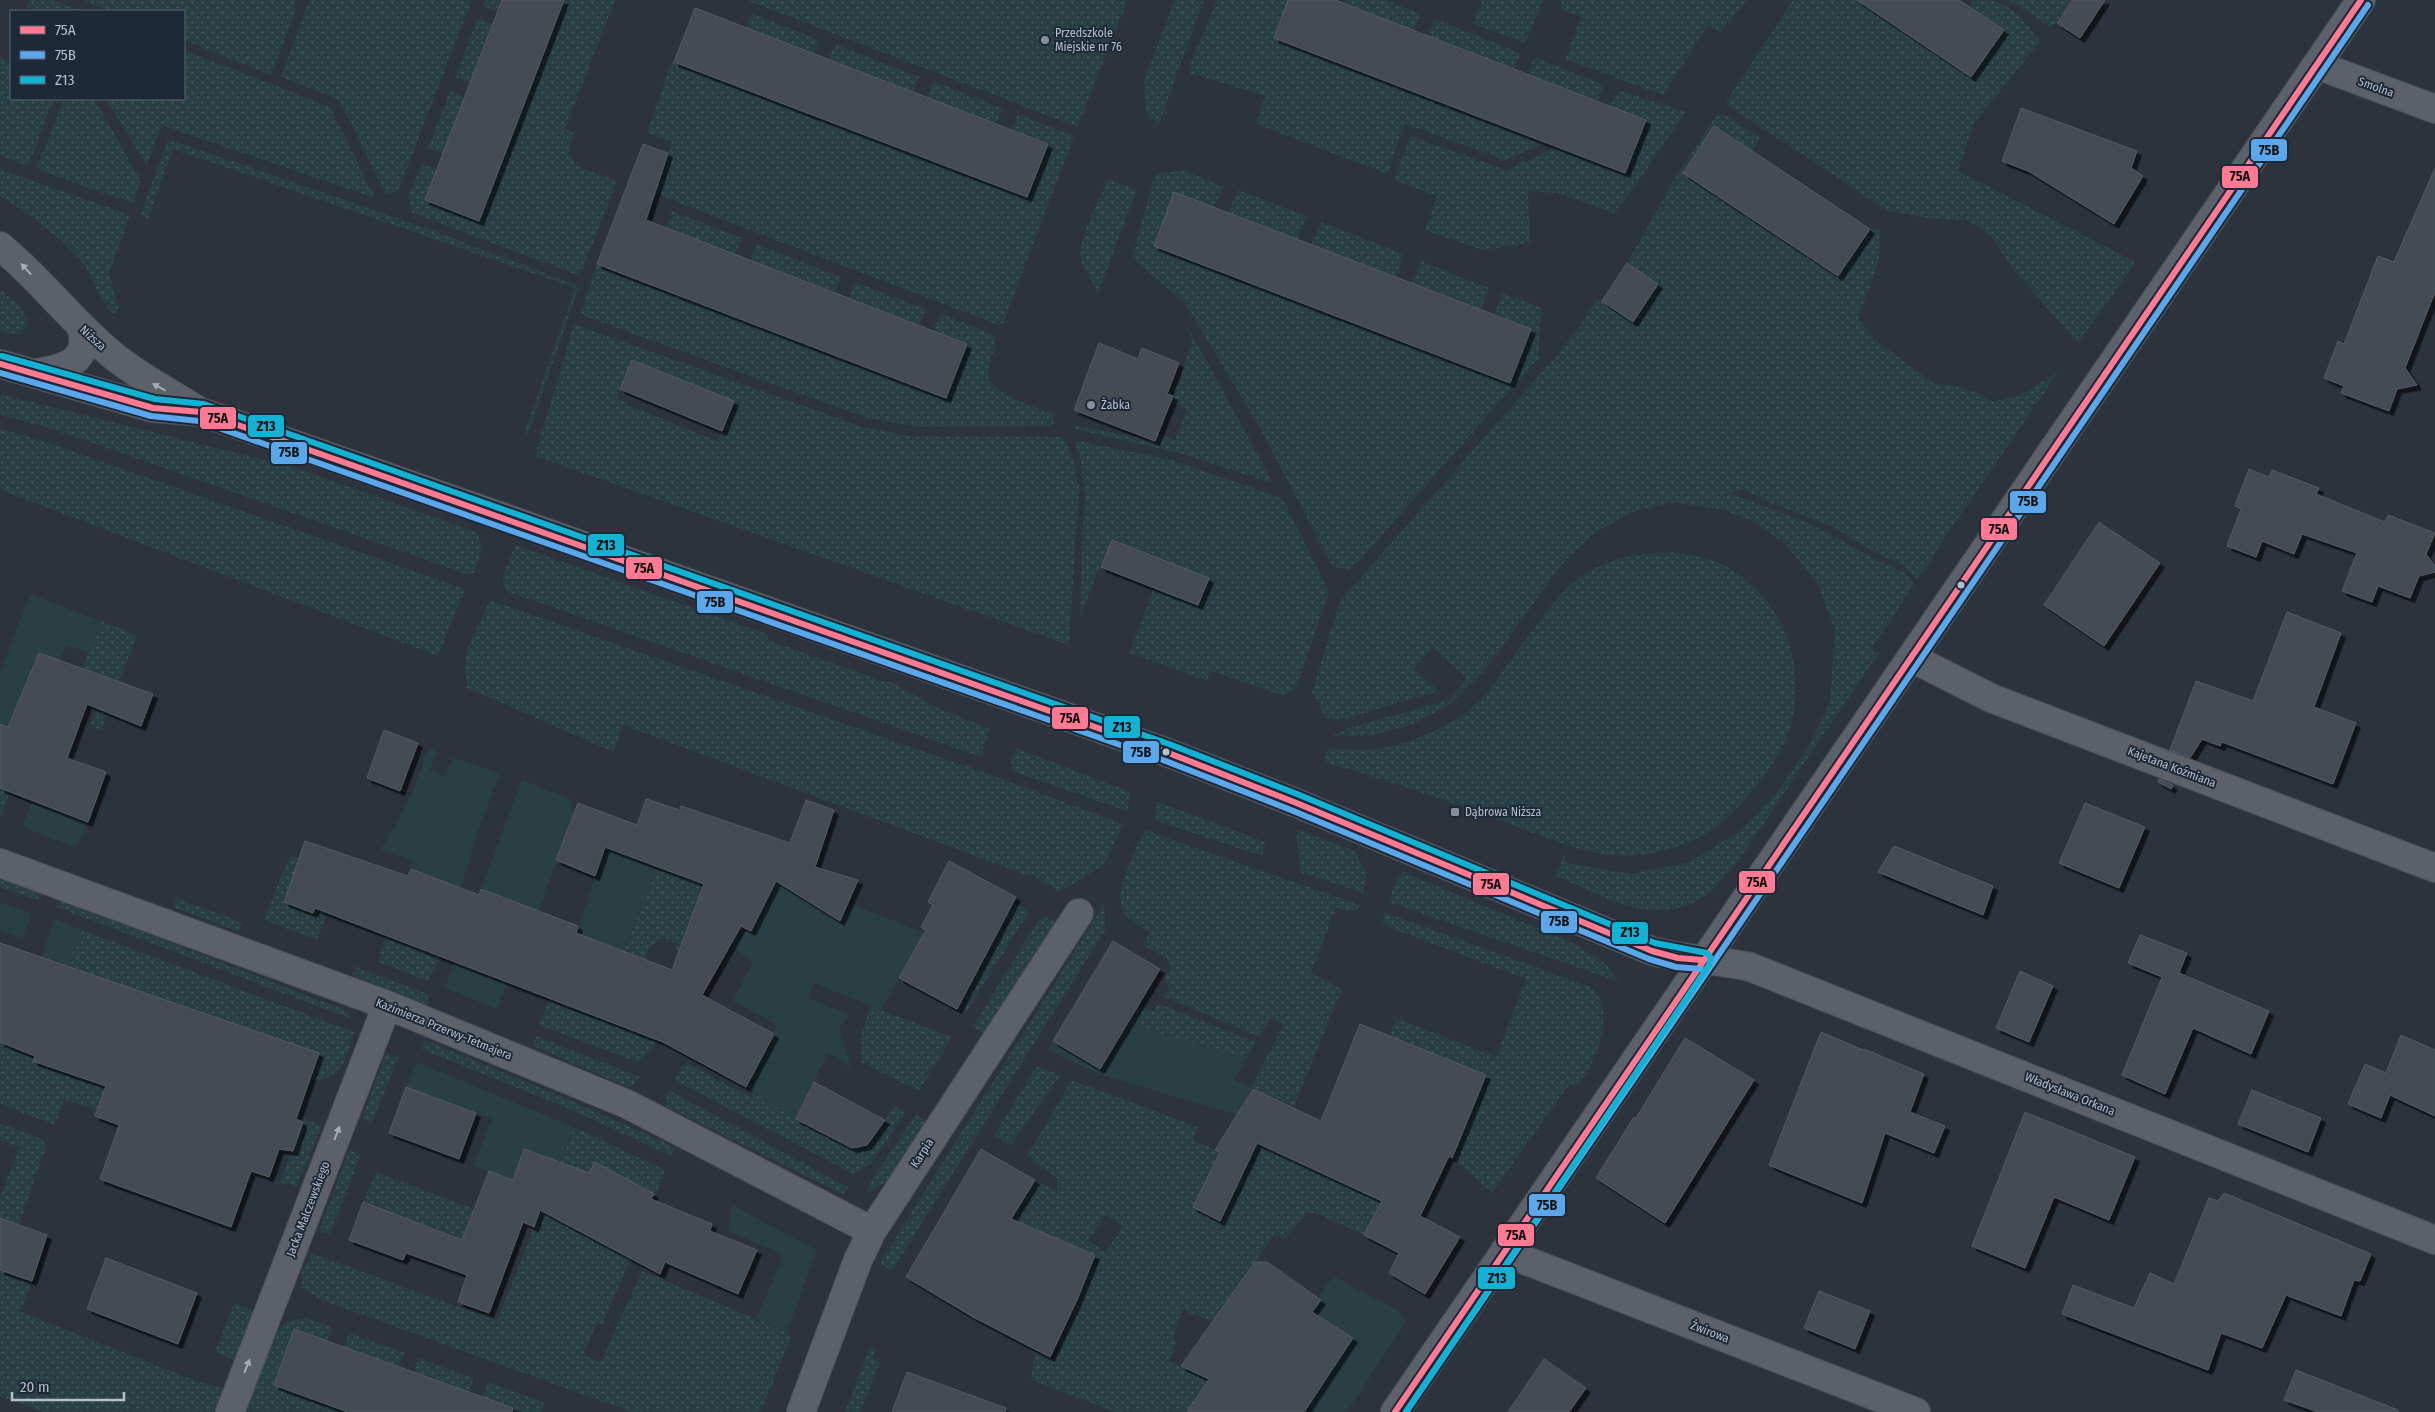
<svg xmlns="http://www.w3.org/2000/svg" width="2435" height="1412" viewBox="0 0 2435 1412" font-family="'Fira Sans Condensed',sans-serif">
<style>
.grass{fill:url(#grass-dots);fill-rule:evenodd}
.garden{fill:#283f43}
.building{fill:#454b52;stroke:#545a63;filter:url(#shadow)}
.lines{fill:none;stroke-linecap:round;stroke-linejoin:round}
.minor-casing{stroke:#4a4f56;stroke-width:30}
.minor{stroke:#5c6169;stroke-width:28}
.bus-1-casing{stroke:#1e2938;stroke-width:10}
.bus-2-casing{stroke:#1e2938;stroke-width:10}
.bus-3-casing{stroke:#1e2938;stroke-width:10}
.bus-1{stroke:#fe7a93;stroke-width:6}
.bus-2{stroke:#5aa8eb;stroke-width:6}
.bus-3{stroke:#13b2d5;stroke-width:6}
.oneway{fill:#a4acb8}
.poi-dot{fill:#868e9a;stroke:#1e2938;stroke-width:2}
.bus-dot{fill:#b6bfcc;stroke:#1e2938;stroke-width:2}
.labels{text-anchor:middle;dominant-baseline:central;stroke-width:4;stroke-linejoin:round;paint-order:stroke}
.poi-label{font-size:12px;fill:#b6bfcc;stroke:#1e2938;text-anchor:start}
.street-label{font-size:12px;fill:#b6bfcc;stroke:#1e2938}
.line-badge{stroke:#1e2938;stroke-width:2}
.pale-badge-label{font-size:14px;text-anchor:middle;font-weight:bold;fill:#111}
</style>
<defs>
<pattern id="grass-dots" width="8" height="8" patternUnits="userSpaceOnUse" patternTransform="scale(1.25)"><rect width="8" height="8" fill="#283f43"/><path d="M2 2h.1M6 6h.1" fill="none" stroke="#45595d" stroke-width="1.8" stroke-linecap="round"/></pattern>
<filter id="shadow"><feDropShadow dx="4.5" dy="4.5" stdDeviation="0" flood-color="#0009"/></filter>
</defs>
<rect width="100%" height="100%" fill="#2c333c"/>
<path class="grass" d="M29 0H53L80 11H39L26 7Z
M82 0H296L294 8 296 10 271 75 184 40V11H111Z
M309 0H472L399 189 386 195 339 100 281 77Z
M485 0H502L498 11 483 6Z
M564 0H615L565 129 574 133 569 152 577 166 617 181 580 276 412 213 408 198 422 163 438 169 426 201 479 221Z
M746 0H1128L1077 127Z
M1175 0H1204L1158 126 1145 110 1144 79Z
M1217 0H1288L1274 38 1546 143 1505 160 1405 124 1387 174 1256 124 1265 96 1190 73V65Z
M1345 0H1386L1421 14 1414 31 1344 3Z
M1482 0H1543L1525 43 1473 24Z
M1562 0H1747L1720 33 1708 25 1663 95 1565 59 1581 17 1559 9Z
M1793 0H1857L1971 77 2004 30 1970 7 1974 0C1980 0 1988 0 1994 1 2014 7 2028 26 2040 42L1974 123 1958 171 2136 262 2078 343 2013 269 1991 236 1969 221 1927 218 1888 211 1731 108 1726 102Z
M2009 0H2071L2052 28Z
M752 13 819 40 814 54 746 28Z
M478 18 493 24 471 83 455 77Z
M1435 19 1520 53 1514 69 1428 36Z
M835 44 919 77 913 92 828 60Z
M184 50 330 107 375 198 161 125 147 166 106 99H184Z
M1534 57 1605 85 1598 101 1528 74Z
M0 58 11 62V99H54L29 163 24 165 0 155Z
M674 62 1027 197 1048 144 1012 130 1018 114 1074 136 1004 322 998 325 648 191 663 168 672 142 647 133 671 63Z
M934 81 1003 109 996 124 927 98Z
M1619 90 1686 112 1630 193 1614 213 1556 193 1528 191 1530 243 1482 250 1425 230 1437 196 1394 180 1410 136 1506 170 1556 147 1625 173 1646 120 1610 106Z
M450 91 465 97 443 154 428 148Z
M64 99H94L141 180 133 203 41 171 37 167Z
M1718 113 1727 116 1760 138 1752 151 1714 126 1683 173 1838 276 1870 229H1880L1879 261 1858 318 1877 341 1933 383 1957 386 1976 392 1992 401 2018 396 2059 371 1940 545 1931 562 1916 579 1906 567 1880 555 1831 526 1766 501 1743 489 1730 493 1811 524 1877 560 1905 572 1914 585 1872 648 1879 653 1730 873 1727 872C1720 880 1713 892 1704 897 1652 929 1605 896 1556 876L1564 853 1568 863 1631 874 1689 862 1739 832 1778 791 1810 744 1830 702 1835 631 1817 582 1784 543 1756 523 1724 510 1674 502 1632 512 1593 534 1563 563 1485 670 1450 704 1411 725 1370 736H1331L1348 728 1449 700 1467 678 1433 648 1414 669 1439 691 1337 721 1325 717 1312 692 1340 601 1550 363 1580 326 1596 300 1602 301 1634 321 1658 284 1627 263 1680 170Z
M168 139 426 228 574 284 578 289 528 435 524 434 575 288 173 149 148 219 140 216Z
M0 169 130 215 109 273 119 308 115 314C102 309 93 277 84 265 61 236 31 216 0 196Z
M1185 170 1223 187 1214 207 1174 192 1154 246 1510 383 1531 329 1494 315 1503 293 1542 308 1538 359 1360 560 1348 569 1333 567 1256 421 1185 303 1132 258 1155 174Z
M1108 180 1137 189 1098 294C1094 283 1086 274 1082 263 1074 245 1100 199 1108 180Z
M1238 190 1307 216 1297 240 1228 213Z
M672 211 742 238 735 254 666 228Z
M1321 222 1404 254 1396 277 1311 245Z
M757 244 841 277 835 292 750 260Z
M1421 261 1489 288 1481 310 1412 283Z
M597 264 946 398 967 344 933 330 941 313 995 336C997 349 988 360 988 373 988 394 1037 407 1054 414L1053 426 917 427 867 418 584 316 581 312Z
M855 282 925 309 919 325 849 298Z
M0 289 21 308 28 323 20 335 0 331Z
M574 324 863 427 909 436 1064 437 1073 459 1079 489 1069 645 535 456ZM632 360 722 431 717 441 628 405V402L617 399Z
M1187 325 1263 464 1272 483 1182 454 1075 429 1074 425 1155 441 1158 434 1175 440 1187 409 1171 402 1192 342Z
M0 394 293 467 476 532 483 547 474 573 466 574 50 428 0 415Z
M0 429 35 438 465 589 438 656 0 490Z
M1074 440 1173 460 1281 498 1286 505 1329 592 1297 687 1283 696 1211 671 1207 681 1129 653 1154 588 1198 605 1209 578 1112 540 1095 578 1080 618 1083 523 1085 495 1080 457Z
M515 545 767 634 768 640 883 681H889L938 708 990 729 981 757 506 591 502 578Z
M1669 552C1687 554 1709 557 1726 566 1785 600 1807 665 1790 729 1781 762 1733 819 1704 835 1681 848 1650 856 1624 856 1582 855 1532 832 1492 817 1436 797 1380 778 1323 762L1328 748C1339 749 1350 750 1362 750 1393 750 1436 733 1461 716 1489 696 1509 661 1529 635 1544 615 1559 592 1579 578 1607 558 1636 554 1669 552Z
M490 600 986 773 1123 824 1104 865 1059 892 1033 875 1023 874 623 725 613 752 467 688 465 666 467 650Z
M101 621 137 635 101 730 90 725 105 688 79 678Z
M1016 748 1131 792 1127 811 1014 772 1011 761Z
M0 788 10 791 0 819Z
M1158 802 1266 842 1262 856 1154 820Z
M1145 830 1360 905C1354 916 1346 910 1336 907L1311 973 1342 989 1294 1106 1251 1088 1284 1024 1271 1018 1259 1037 1163 996 1169 991 1168 985 1163 982 1170 968 1167 958 1142 945 1150 933C1143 927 1130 922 1125 915 1110 894 1136 850 1145 830Z
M1299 830 1355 851 1367 875 1363 893 1300 872 1297 836Z
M290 855 301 859 284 902 325 879 327 909 324 915 326 916 317 940 264 920Z
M657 867 704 884 680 957 674 943 663 938 649 947 645 960 624 952Z
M1403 872 1573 943 1606 964 1619 982 1389 902 1396 880Z
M0 879 42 895 39 901 0 887Z
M176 898 242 922 239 932 173 907Z
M63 901 347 1011 351 1019 56 907Z
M1014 902 1030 911 966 1012 957 1009Z
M1104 904 1106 929 892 1271 880 1263Z
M1384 912 1588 986C1620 1003 1596 1067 1577 1086L1569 1085 1492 1193 1452 1158 1389 1036 1396 1018 1496 1057 1526 979 1390 928 1383 923Z
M1044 916 1060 925 989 1035 973 1027 1039 919Z
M82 930 354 1032C342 1065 347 1076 309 1082L319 1053 67 966Z
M386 935 441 956 428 981 378 962Z
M356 967 428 994V1005L352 975Z
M550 998 658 1040 639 1063 539 1025Z
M1139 1004 1153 1012 1159 1004 1256 1042 1246 1059 1128 1023Z
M871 1006 952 1037 919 1091 861 1062 862 1031Z
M0 1028 21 1035 15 1048 32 1055 33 1061 106 1086 95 1116 91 1108 64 1100 55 1125 0 1104Z
M536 1036 640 1077 631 1087 626 1086 533 1046Z
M425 1040 570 1100 675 1147 671 1156 574 1111 421 1049Z
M386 1053 398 1058 372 1123 362 1119Z
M685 1062 750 1097 754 1092 796 1119 852 1148 867 1145 895 1106 905 1113 871 1164 853 1174 675 1080Z
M1037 1066 1060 1075 1010 1146 994 1135Z
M1072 1080 1198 1127 1193 1140 1220 1152 1193 1207 1219 1221 1257 1143 1382 1201 1364 1235 1316 1213H1307L1284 1240 1274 1235 1231 1296 1216 1323 1183 1310 1172 1339 1177 1341 1169 1361 1207 1378 1197 1410 1187 1412H1115L1031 1380 1035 1352 1054 1362 1095 1255 1065 1242 997 1241 1035 1180 1057 1192 1058 1179 1027 1156ZM1106 1215 1123 1227 1105 1252 1088 1240Z
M668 1090 848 1187 844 1195 665 1106Z
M916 1114 933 1126 898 1175 867 1193 872 1180Z
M304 1119 322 1126 296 1187 280 1182Z
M0 1123 42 1139 46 1147 3 1271 32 1281 21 1312 197 1381 227 1389 218 1412H43L0 1396V1198L19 1147 0 1140Z
M574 1127 665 1170 656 1196 595 1163 563 1222 622 1253 641 1235 602 1325 597 1323 583 1355 601 1362 642 1271 787 1332 791 1337 761 1412H631L321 1300 301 1287 302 1272 312 1253 497 1321Z
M349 1150 361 1154 330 1235 319 1231Z
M376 1172 474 1209 462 1239 363 1202Z
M234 1303 256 1311 236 1361 215 1352Z
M307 1318 332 1327 327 1341 294 1329 274 1385 348 1412H247C255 1387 264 1345 282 1326 288 1319 298 1319 307 1318Z
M349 1333 405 1353 399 1367 344 1347Z
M870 1347 876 1349 872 1359 880 1362 860 1412H845Z
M418 1358 474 1378 469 1392 413 1372Z
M488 1382 545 1403 541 1412H523L482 1397Z"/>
<path class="garden" d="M30 594 101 621 89 653 66 645 60 661 39 653 8 727 0 724V674Z
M429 747 437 750 430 770 445 776 453 758 500 773 479 828 459 894 449 883 411 869 413 861 380 850C403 819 415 783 429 747Z
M522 780 572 800 570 807 575 809 539 911 481 889Z
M32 801 88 822 76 848 23 827Z
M609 823 668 837 623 954 576 936 600 862Z
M760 875 823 896 817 907 841 922 852 904 924 933 881 1010 814 983 809 998 849 1015 844 1024 839 1027 851 1068 828 1053 795 1119 746 1087 777 1025 733 1001 752 963 727 940Z
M0 902 32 914 22 938 0 930Z
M54 919 82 930 67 966 35 978Z
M454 962 508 982 497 1009 445 988Z
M1128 1023 1246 1059 1234 1080 1251 1088 1237 1115 1102 1075 1047 1050 1052 1042 1100 1069Z
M416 1062 574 1127 547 1192 473 1166 492 1119 406 1087Z
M732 1205 817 1250 787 1332 756 1319 782 1260 778 1252 729 1232Z
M1333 1276 1401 1312 1400 1316 1406 1322 1347 1412H1304L1353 1339 1312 1312 1321 1301 1318 1298Z"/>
<path class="building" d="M502 0H564L479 221 425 200Z
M1288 0H1335L1646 120 1625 173 1274 38Z
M1857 0H1959L2004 30 1971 77Z
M2072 0H2105L2080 38 2057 23Z
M695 8 1048 144 1027 197 674 62Z
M2021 108 2137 151 2131 168 2143 176 2114 224 2028 171 2002 161Z
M1714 126 1870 229 1838 276 1683 173Z
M643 144 668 153 646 220 967 344 946 398 597 264Z
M2435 168V292L2405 368 2417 385 2397 389 2389 411 2341 393 2344 386 2324 378 2338 341 2344 344 2378 256 2394 262Z
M1174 192 1531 329 1510 383 1154 246Z
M1627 263 1658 284 1633 322 1602 301Z
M1099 343 1138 359 1142 348 1179 363 1167 394 1173 396 1155 441 1074 410Z
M632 360 734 401 722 431 620 389Z
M2249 469 2269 477 2272 470 2319 488 2316 494 2385 522 2388 515 2435 533 2426 554 2435 566V572L2419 576 2410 598 2378 586 2372 602 2342 591 2357 553 2302 534 2294 554 2262 541 2256 557 2227 546 2241 509 2235 506Z
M2099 522 2160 563 2104 646 2044 605Z
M1112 540 1209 578 1198 605 1101 567Z
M2287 612 2341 633 2314 707 2356 723 2333 784 2222 742 2220 746 2202 739 2190 758 2170 750 2196 681 2253 701Z
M39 653 153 694 141 726 87 704 67 758 106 772 88 822 0 788V724L8 727Z
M384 730 418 743 400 791 367 778Z
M2159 779 2173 785 2171 789 2158 782Z
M646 799 680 810 681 806 790 843 806 800 834 810 815 867 858 880 840 921 776 881 751 931 741 926 702 995 774 1034 746 1087 663 1042 315 908 313 913 284 902 305 841 408 876 411 869 479 895 481 889 578 926 576 933 672 970 704 884 605 847 595 876 556 860 578 803 637 825Z
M2085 803 2145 827 2119 888 2059 863Z
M1894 846 1993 886 1983 915 1878 872Z
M949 861 1016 897 957 1009 899 978 926 930 921 927 933 905 928 902Z
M2140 935 2187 953 2179 973 2269 1011 2251 1054 2193 1028 2165 1094 2122 1075 2162 977 2128 963Z
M1113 941 1160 969 1100 1069 1053 1041Z
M0 943 319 1053 296 1119 303 1122 293 1151 279 1149 269 1177 251 1171 231 1227 100 1179 119 1125 95 1116 106 1086 33 1061 35 1056 0 1042Z
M2020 971 2053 986 2029 1042 1996 1028Z
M1360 1024 1486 1075 1452 1158 1449 1156 1420 1216 1460 1237 1425 1294 1389 1273 1399 1253 1364 1235 1382 1201 1257 1143 1220 1221 1193 1207 1220 1152 1215 1150 1253 1089 1321 1121Z
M1821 1032 1863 1050 1864 1049 1924 1074 1910 1112 1945 1126 1934 1153 1885 1133 1862 1203 1769 1165Z
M2401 1035 2435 1050V1116L2390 1095 2381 1118 2348 1104 2365 1064 2386 1073Z
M1685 1038 1754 1080 1665 1223 1596 1178 1634 1117 1636 1118Z
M814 1082 885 1120 867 1145 852 1148 796 1119Z
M406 1087 476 1113 459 1159 389 1133Z
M2252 1090 2321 1118 2308 1152 2238 1124Z
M2025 1112 2135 1157 2109 1220 2054 1197 2025 1268 1972 1246Z
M524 1149 589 1173 595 1162 654 1194 651 1199 712 1224 710 1231 757 1250 738 1294 665 1262 660 1274 540 1210 534 1227 523 1222 489 1313 458 1302 467 1275 406 1253 403 1260 349 1240 363 1202 462 1240 489 1171 513 1180Z
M981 1149 1035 1180 1011 1219 1095 1255 1077 1300 1050 1357 973 1317 906 1277Z
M2224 1193 2371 1254 2360 1281 2354 1280 2341 1316 2286 1295 2262 1348 2221 1333 2208 1370 2062 1314 2073 1285 2134 1308 2150 1273 2174 1284 2209 1198 2218 1201Z
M0 1218 47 1235 32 1281 0 1270Z
M106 1258 197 1293 178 1344 87 1309Z
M1255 1262H1267L1321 1300 1312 1312 1353 1338 1304 1412H1187L1209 1379 1181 1366Z
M1819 1291 1870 1311 1855 1349 1804 1328Z
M294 1329 513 1408 512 1412H348L274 1385Z
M1544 1359 1586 1388 1569 1412H1508Z
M2296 1370 2398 1410V1412H2318L2284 1400Z
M907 1372 1006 1408 1005 1412H892Z"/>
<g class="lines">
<g class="minor-casing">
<path id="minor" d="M2317 65 2435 109
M0 246C40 279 71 320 110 353 137 376 168 391 197 410
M0 364 153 408 201 412 508 519 1166 752 1294 802 1652 951C1684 959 1717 960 1750 967L2435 1240
M36 373C63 369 92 362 81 327
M1912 658 1991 698 2435 868
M0 863 387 1005 627 1104 872 1231
M1504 1252 1916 1412
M230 1412 387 1005
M801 1412 858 1260 872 1231 1079 913
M1395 1412 2361 0"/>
</g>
<use href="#minor" class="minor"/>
<g class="bus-1-casing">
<path id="bus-1" d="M0 364 153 408 201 412 1166 752 1294 802 1652 951 1678 958 1702 960
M1395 1412 2361 0"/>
</g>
<g class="bus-2-casing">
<path id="bus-2" d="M0 373 151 416 199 421 1163 760 1291 810 1649 959 1676 967 1701 969
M1406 1412 2368 5"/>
</g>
<g class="bus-3-casing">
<path id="bus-3" d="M2 356 155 399 204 404 1169 744 1297 794 1655 943 1707 953 1711 958 1709 965 1406 1412"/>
</g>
<use href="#bus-1" class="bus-1"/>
<use href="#bus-2" class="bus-2"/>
<use href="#bus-3" class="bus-3"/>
</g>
<defs><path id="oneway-solid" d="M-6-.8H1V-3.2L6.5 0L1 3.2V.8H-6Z" transform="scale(1.25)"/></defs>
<g class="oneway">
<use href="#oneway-solid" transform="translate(26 269) rotate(-133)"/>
<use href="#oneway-solid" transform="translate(159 387) rotate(-152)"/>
<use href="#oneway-solid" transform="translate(337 1133) rotate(-69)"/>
<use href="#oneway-solid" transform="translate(247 1366) rotate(-68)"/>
</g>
<g class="poi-dot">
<circle cx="1045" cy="40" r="5"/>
<circle cx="1091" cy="405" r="5"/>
<rect x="1450" y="807" width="10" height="10" rx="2.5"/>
</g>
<g class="bus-dot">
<circle cx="1961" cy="585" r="4.5"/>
<circle cx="1166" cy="752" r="4.5"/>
</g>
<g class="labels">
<g class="poi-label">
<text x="1055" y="33">Przedszkole<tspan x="1055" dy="14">Miejskie nr 76</tspan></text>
<text x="1101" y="405">Żabka</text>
<text x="1465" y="812">Dąbrowa Niższa</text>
</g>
<g class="street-label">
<text transform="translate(2376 87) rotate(20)">Smolna</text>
<text transform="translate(93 338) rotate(42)">Niższa</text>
<text transform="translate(2172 767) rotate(21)">Kajetana Koźmiana</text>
<text transform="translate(444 1029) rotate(22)">Kazimierza Przerwy-Tetmajera</text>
<text transform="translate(2070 1094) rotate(22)">Władysława Orkana</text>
<text transform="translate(922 1153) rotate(-57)">Karpia</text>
<text transform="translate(308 1209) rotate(-69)">Jacka Malczewskiego</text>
<text transform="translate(1710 1332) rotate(21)">Żwirowa</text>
</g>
</g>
<g class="line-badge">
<rect x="2250" y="138" width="38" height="24" rx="5" fill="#5aa8eb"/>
<rect x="2221" y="165" width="38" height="24" rx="5" fill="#fe7a93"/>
<rect x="199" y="406" width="38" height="24" rx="5" fill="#fe7a93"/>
<rect x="247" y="414" width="38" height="24" rx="5" fill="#13b2d5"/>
<rect x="270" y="441" width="38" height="24" rx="5" fill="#5aa8eb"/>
<rect x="2009" y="490" width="38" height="24" rx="5" fill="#5aa8eb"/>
<rect x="1980" y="517" width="38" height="24" rx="5" fill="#fe7a93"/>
<rect x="587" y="533" width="38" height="24" rx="5" fill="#13b2d5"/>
<rect x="625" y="556" width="38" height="24" rx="5" fill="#fe7a93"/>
<rect x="696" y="590" width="38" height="24" rx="5" fill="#5aa8eb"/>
<rect x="1051" y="706" width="38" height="24" rx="5" fill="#fe7a93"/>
<rect x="1103" y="715" width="38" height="24" rx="5" fill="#13b2d5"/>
<rect x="1122" y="740" width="38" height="24" rx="5" fill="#5aa8eb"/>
<rect x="1738" y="870" width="38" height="24" rx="5" fill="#fe7a93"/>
<rect x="1472" y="872" width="38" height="24" rx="5" fill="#fe7a93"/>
<rect x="1540" y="910" width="38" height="24" rx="5" fill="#5aa8eb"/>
<rect x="1611" y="921" width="38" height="24" rx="5" fill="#13b2d5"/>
<rect x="1528" y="1193" width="38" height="24" rx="5" fill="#5aa8eb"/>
<rect x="1497" y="1223" width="38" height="24" rx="5" fill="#fe7a93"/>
<rect x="1477" y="1266" width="39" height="24" rx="5" fill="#13b2d5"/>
</g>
<g class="pale-badge-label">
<text x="2269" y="155">75B</text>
<text x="2240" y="181">75A</text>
<text x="218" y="423">75A</text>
<text x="266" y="431">Z13</text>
<text x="289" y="457">75B</text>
<text x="2028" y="506">75B</text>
<text x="1999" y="534">75A</text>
<text x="606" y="550">Z13</text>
<text x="644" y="573">75A</text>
<text x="715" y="607">75B</text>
<text x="1070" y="723">75A</text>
<text x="1122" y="732">Z13</text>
<text x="1141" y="757">75B</text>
<text x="1757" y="887">75A</text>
<text x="1491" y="889">75A</text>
<text x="1559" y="926">75B</text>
<text x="1630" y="937">Z13</text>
<text x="1547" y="1210">75B</text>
<text x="1516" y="1240">75A</text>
<text x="1497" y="1283">Z13</text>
</g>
<rect x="10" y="10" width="175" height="90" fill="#1e2938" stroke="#5b6573"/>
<rect x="20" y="26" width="25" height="8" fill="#fe7a93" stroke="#5b6573"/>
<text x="55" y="35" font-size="15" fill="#b6bfcc">75A</text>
<rect x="20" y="51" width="25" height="8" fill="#5aa8eb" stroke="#5b6573"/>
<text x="55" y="60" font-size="15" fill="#b6bfcc">75B</text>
<rect x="20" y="76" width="25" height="8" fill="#13b2d5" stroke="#5b6573"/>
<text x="55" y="85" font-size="15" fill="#b6bfcc">Z13</text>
<path d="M12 1392v8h112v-8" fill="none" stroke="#b6bfcc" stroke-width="2.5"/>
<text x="20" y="1392" font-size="15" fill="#b6bfcc" stroke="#1e2938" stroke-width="4" paint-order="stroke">20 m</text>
</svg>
